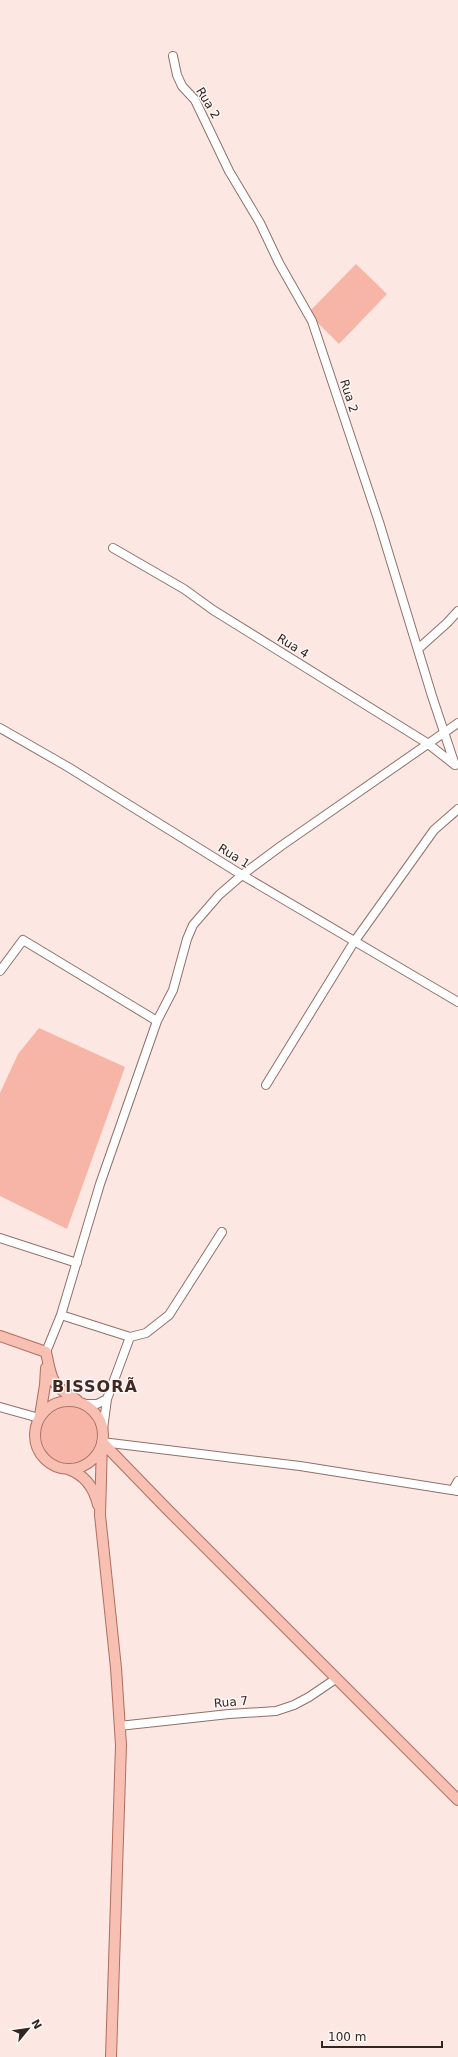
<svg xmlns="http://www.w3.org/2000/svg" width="458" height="2057" viewBox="0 0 458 2057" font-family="'DejaVu Sans',sans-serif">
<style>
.green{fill:#f7b5a7}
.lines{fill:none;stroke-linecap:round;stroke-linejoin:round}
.minor-casing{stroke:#8f716a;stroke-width:10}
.major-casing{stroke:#b06e5f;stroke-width:12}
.minor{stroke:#fff;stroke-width:8}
.major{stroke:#f8bfb3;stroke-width:10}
.labels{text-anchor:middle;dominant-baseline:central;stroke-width:3;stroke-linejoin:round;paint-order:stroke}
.street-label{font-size:12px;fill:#322623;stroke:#fff8f6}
.district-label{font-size:16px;font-weight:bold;letter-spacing:1px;fill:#412822;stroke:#fff8f6}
</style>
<rect width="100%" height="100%" fill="#fce7e2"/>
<path class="green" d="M356 264 387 294 339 344 308 313Z
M39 1028 125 1067 67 1229 0 1196V1093L18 1054Z
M41 1435a28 28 0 1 1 56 0a28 28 0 1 1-56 0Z"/>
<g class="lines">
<g class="minor-casing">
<path id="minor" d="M173 56 177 75 182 86 195 100 229 171 260 223 279 263 312 321 379 522 432 696 455 765
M113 548 184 589 213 610 427 743 455 765
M418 649 447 623 458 611
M0 728 68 767 242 875 458 1002
M0 971 23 940 157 1021
M266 1085 354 942 434 830 458 809
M0 1238 77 1263
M61 1315 130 1337 146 1333 169 1315 222 1232
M46 1352 61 1315 100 1184 157 1021 173 990 187 939 193 925 219 895 242 875 281 846 458 723
M85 1404H97L107 1399
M0 1407 39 1418
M103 1429 107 1399 130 1337
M102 1442 300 1466 458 1491
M453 1490 458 1481
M119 1726 229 1714 276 1711 294 1705 309 1697 337 1678"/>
</g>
<g class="major-casing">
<path id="major" d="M0 1336 46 1352
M46 1352C52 1381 51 1385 77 1400
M35 1435a34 34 0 1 1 68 0a34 34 0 1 1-68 0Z
M40 1416 45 1385 46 1368
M102 1442 100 1515 116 1668 121 1745 111 2057
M102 1442 167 1509 458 1800
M68 1469C85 1475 94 1487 98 1505"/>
</g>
<use href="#minor" class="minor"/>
<use href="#major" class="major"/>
</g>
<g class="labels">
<g class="street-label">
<text transform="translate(208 103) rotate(59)">Rua 2</text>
<text transform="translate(349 396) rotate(72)">Rua 2</text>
<text transform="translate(293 646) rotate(32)">Rua 4</text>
<text transform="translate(234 856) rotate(32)">Rua 1</text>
<text transform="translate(231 1702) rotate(-5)">Rua 7</text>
</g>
<g class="district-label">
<text x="95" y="1386">BISSORÃ</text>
</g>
</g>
<g transform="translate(28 2029) rotate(61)" stroke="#fff8f6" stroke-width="3" paint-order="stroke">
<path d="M0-3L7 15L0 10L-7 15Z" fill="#322623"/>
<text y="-6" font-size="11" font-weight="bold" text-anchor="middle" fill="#322623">N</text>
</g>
<path d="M322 2041v6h120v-6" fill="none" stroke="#322623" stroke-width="2"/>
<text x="328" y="2041" font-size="12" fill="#322623" stroke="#fff8f6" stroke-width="3" paint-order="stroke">100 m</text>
</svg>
